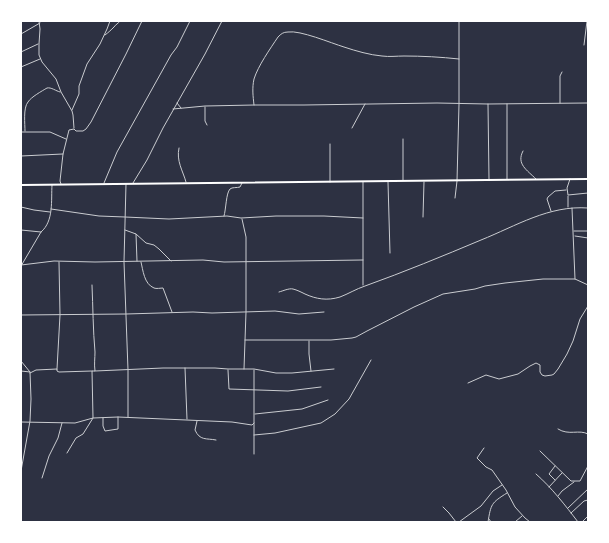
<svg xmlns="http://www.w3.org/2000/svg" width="609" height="543" viewBox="0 0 609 543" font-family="Signika,sans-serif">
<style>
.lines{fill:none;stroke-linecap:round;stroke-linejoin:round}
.minor{stroke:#caccd0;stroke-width:1}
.trunk{stroke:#fff;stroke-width:2}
</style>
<rect width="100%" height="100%" fill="#2d3142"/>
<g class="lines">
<path class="minor" d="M39 21 40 29 39 44V55L42 62 56 79 61 92 72 111 73 115 74 128
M21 34 40 23
M105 35C109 32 111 30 114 27 116 24 118 24 120 21
M584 45 587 21
M21 52 38 44
M21 67 40 59
M177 103 181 108
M560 103V76L562 72
M488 104 489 179
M254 105C253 96 252 88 254 79 258 66 270 49 278 37 281 34 283 32 288 32 300 30 331 43 344 47 356 51 370 55 382 56 389 57 397 56 404 56 422 56 441 57 459 59
M205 107V121L207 125
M173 109 205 106 254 105H304L437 103 488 104 588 103
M72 110 79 94V86L87 64 100 44 107 29 110 21
M352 128 365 104
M25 131C25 124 23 108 28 102 31 97 42 91 47 88 51 87 56 91 60 92
M21 132H50L66 139
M403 139V180
M330 144V182
M179 148C176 161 183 171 186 182
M523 151C516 164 527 170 536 179
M21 156 63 154
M507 179V104
M570 179 567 188 568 195 588 193
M388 182 390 253
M104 183 117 152 171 55 177 47 190 21
M133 183 147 160 163 128 205 54 222 21
M61 184 60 181 63 154 69 130 74 129 76 131H83L86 129 91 122 126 54 142 21
M126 184 124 262 128 370V417
M568 196V207
M455 198 457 181 459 104V21
M21 207 34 210 50 212
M572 208 575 279
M51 209 99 216 125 217 169 219 227 216 241 218 276 216H324L363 218
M551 211 547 199 548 197 555 191 566 190
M224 216C226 210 226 193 230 189 232 187 237 188 240 187L242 183
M423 217 424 182
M242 219 246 237V312L244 369
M21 230 41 232
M125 230 136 234 137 261
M574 231H588
M136 234 146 243 154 245 159 249 171 261
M575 236 588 238
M141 262C143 270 144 284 154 288 156 289 161 288 163 288L172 312
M21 265 54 261 95 262 203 260 224 262 363 260
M21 266 41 232C54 221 51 200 52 185
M363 285V182
M279 292C283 291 289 288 293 289 297 290 301 292 305 294 316 299 327 301 340 297 348 294 356 289 365 286 404 272 443 256 481 240 516 226 549 205 588 208
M21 315 126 314 193 312 212 313 275 311 299 314 324 312
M245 340H331L352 338 356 337 367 331 414 307 443 294 475 289 485 286 505 283 543 279H575L588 285
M309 341V354L311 371
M21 361 30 372 31 399 30 421 21 471
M185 368 187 419
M57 369 60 315 59 262
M228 370 229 389 288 391 321 387
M21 371 30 372
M95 371 163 368H215L228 369H254L276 373H292L334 369
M30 373 36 370 57 369V371L59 372 92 371
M468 383 486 375 499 379 518 374 530 366 536 363 540 365V372L542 375 545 376 552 375 554 374 558 369 567 354 573 341 580 319 588 306
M255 414 302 409 328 400
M103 418V426L105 431 118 429V417
M197 421 195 430C200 441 206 438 216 440
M21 422 75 423 93 418 118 417 232 422 252 425 254 423
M558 429C569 436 579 429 588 434
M254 435 275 433 321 423 335 414 349 399 371 360
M484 448 477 458 486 467 492 470 506 490 515 507 525 518 530 522
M540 451 571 481H580L588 466
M67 453 76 438 83 434 93 418 92 371H95C94 364 95 358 95 352 93 330 93 307 92 285
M254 454V370
M555 466 549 474 555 480
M536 474C552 488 565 505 578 522
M42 478 49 456 58 438 62 423
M549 487 562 473
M558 496 562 491 574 482
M443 507 449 513 456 522
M568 508 588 489
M571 513 584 501 588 500
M489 519 491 522
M459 522 481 506 493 491 502 485
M488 522C491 504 491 503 507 493
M515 522 522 516
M542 522H545
M582 522 588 516"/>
<path class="trunk" d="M21 185 588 179"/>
</g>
<rect width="609" height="543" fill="none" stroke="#ffffff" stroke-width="44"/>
</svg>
